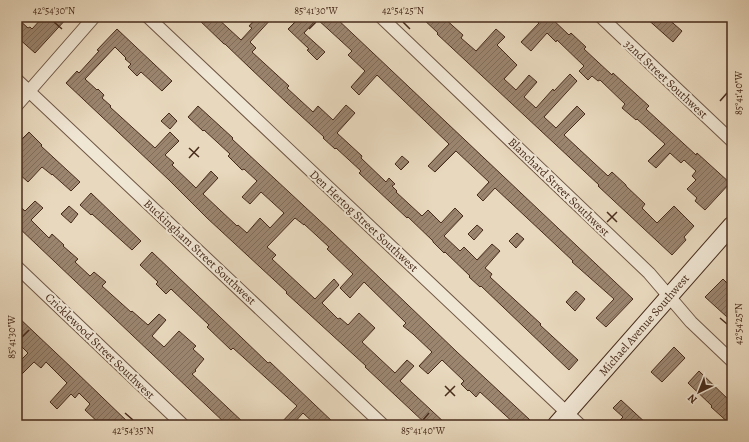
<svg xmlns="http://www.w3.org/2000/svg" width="749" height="442" viewBox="0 0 749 442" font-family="Alegreya,serif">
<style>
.building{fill:url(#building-hatch);stroke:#472b1b}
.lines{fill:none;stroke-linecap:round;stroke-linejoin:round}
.street-casing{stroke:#6f5644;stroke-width:14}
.secondary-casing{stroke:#472b1b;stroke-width:19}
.street{stroke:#f0e6d4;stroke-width:12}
.secondary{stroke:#f0e6d4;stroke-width:17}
.ticks{fill:none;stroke:#472b1b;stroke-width:1.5}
.labels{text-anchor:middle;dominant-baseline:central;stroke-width:4;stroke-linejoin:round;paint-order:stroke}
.street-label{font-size:12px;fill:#472b1b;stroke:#f0e6d4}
.neatline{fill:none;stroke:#472b1b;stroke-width:1.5}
.ticks-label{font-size:10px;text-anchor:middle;fill:#472b1b}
</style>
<defs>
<pattern id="building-hatch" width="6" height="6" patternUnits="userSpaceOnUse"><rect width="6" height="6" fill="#9b856f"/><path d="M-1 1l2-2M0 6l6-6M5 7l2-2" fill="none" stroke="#806d5a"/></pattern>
</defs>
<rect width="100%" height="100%" fill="#e8d8bd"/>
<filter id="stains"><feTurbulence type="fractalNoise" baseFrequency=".005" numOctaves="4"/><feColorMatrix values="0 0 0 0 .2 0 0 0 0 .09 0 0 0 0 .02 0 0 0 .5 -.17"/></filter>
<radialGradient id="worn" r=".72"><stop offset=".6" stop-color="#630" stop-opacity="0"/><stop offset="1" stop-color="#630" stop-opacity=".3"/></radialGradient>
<path class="building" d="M43 17H68L35 53 17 37V18L28 28 30 27 32 29Z
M196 17H216L241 40 252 28 249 26 257 17H273L250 42 256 48 252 52 289 86 287 88 313 112 318 106 333 120 346 105 355 113 337 133 362 156 361 158 386 182 389 178 395 184 392 186 397 191 396 192 422 216 428 210 441 223 455 208 463 216 444 236 460 251 464 247 477 260 492 244 500 251 485 268 492 274 490 277 541 324 540 325 578 360 569 370 481 286 480 287 469 277 470 276 445 252 444 253 433 242V241L408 217 407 218 359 173 361 171 336 148 335 149 323 138 324 137 287 103 250 68 225 44H224Z
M300 17H335L633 299 606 327 596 318 614 299 572 262 573 261 495 188 483 201 477 195 489 182 456 151 435 172 428 166 449 144 377 75 359 95 351 87 365 71 348 55 352 51 317 19 304 33 325 52 317 60 307 50 309 49 288 29Z
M421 17H443L463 35 461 38 476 51 496 29 505 37 497 45 517 65 504 79 516 90 529 75 537 82 524 97 536 108 553 89 554 91 570 74 577 81 544 117 556 128 577 106 585 114 564 135 608 176 612 172 626 185V186L645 204 642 208 657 223 674 206 694 226 684 237 686 240 672 255 598 186 599 185 437 34 438 33Z
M532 17H550L569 35 571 33 586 47 584 49 612 75 613 73 649 106 646 109 696 155 697 153 730 183 705 210 695 201 697 198 687 189 696 180 692 176 696 171 684 160 681 163 670 153 656 168 648 161 665 144 637 119 636 120 622 108 625 104 600 80 598 81 592 76 588 80 579 71 584 66 557 40 556 42 547 33 531 51 521 42 539 23Z
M645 17H666L682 31 673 42Z
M117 29 172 81 162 91 141 72 137 76 128 67 131 64 125 59 126 58 115 47 85 79 97 90 98 89 104 95 102 98 111 106 110 107 155 148 170 132 179 141 165 155 174 163 172 165 196 188 211 171 218 178 203 194 237 226 238 225 247 233 260 218 270 228 284 213 261 192 250 204 242 197 257 181 244 169 242 170 228 156 230 154 204 130 203 131 188 117 198 106 233 138 232 139 333 233 457 352 530 420 526 425H516L480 392 476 397 469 390 468 391 461 384 464 381 442 360 428 374 419 366 432 352 413 334 403 326 406 323 364 282 350 298 340 288 353 274 327 249 329 247 304 224V225L295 218 267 247 276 255 272 259 315 299 334 279 339 285 322 303 338 319 340 318 348 325 359 313 375 328 362 342 395 373 407 360 414 366 400 381 447 425H427L365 367 366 366 286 293 287 292 207 218 169 180 66 83 77 71 79 73 99 51 97 50Z
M169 113 177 121 170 129 161 121Z
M29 132 42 145 41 146 80 182 71 191 52 174V175L42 167 28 182 17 172V144Z
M402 156 409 162 401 170 395 164Z
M91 193 141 241 132 250 92 214 91 215 80 205Z
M35 201 43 208 31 220 49 238 52 234 64 245 63 246 78 259 75 262 90 276 94 272 106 282 102 286 131 312 132 311 148 325 159 314 166 320 152 336 164 347 179 331 196 346 193 349 204 359 195 370 196 371 192 374 246 425H227L17 226V204L25 211Z
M69 206 78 214 71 223 61 214Z
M477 225 483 230 474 240 468 234Z
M517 233 524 239 516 248 509 241Z
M152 252 242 338 268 363 270 362 336 425H316L303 413 292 425H279L297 406 233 348 231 350 207 327 209 325 171 289 166 294 156 284 158 282 140 265Z
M723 279 732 288V311L727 317 705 297Z
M576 291 585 299 575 311 566 302Z
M17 316 74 370 131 425H101L85 410 90 404 79 393 75 398 71 394 57 409 50 402 67 383 46 362 41 368 34 362 17 379V364L28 353 17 342Z
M674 347 685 358 662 382 651 372Z
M699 371 732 403V425H731L711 407 712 406 688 383Z
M621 400 648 425H625L620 420 623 417 613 408Z"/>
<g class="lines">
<g class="street-casing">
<path id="street" d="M148 17 580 425
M381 17 649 273 691 322 732 361
M601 17 732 141
M17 80 383 425
M17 105 94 17
M17 267 183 425"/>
</g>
<g class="secondary-casing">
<path id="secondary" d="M556 425 732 225"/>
</g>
<use href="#street" class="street"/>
<use href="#secondary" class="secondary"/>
</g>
<path class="ticks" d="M54 22 62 29M403 22 410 29M309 29 316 22M720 101 727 93M189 148 199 157M189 158 199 147M607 212 617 222M607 222 617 212M720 318 727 324M22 337 29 330M445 386 455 396M445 396 455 386M125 413 133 420M423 420 429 413"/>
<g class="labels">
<g class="street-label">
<text transform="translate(666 79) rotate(43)">32nd Street Southwest</text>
<text transform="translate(559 187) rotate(44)">Blanchard Street Southwest</text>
<text transform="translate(364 221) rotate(43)">Den Hertog Street Southwest</text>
<text transform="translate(200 252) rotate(43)">Buckingham Street Southwest</text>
<text transform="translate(644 325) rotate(-49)">Michael Avenue Southwest</text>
<text transform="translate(100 346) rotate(44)">Cricklewood Street Southwest</text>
</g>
</g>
<rect width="749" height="442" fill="none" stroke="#e8d8bd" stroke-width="44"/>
<g transform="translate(699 392) rotate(223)" stroke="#f0e6d4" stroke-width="3" paint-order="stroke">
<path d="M0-3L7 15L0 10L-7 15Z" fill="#472b1b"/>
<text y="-6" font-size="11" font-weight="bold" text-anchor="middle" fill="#472b1b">N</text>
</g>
<rect x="22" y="22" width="705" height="398" class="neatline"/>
<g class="ticks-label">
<text x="54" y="14">42°54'30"N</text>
<text x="316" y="14">85°41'30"W</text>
<text x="403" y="14">42°54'25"N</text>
<text transform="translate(738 93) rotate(-90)" y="4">85°41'40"W</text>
<text transform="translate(738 324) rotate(-90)" y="4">42°54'25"N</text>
<text transform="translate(11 337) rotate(-90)" y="4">85°41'30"W</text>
<text x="133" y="434">42°54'35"N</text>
<text x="423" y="434">85°41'40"W</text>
</g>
<rect width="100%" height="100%" filter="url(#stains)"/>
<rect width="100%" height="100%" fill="url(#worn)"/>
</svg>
